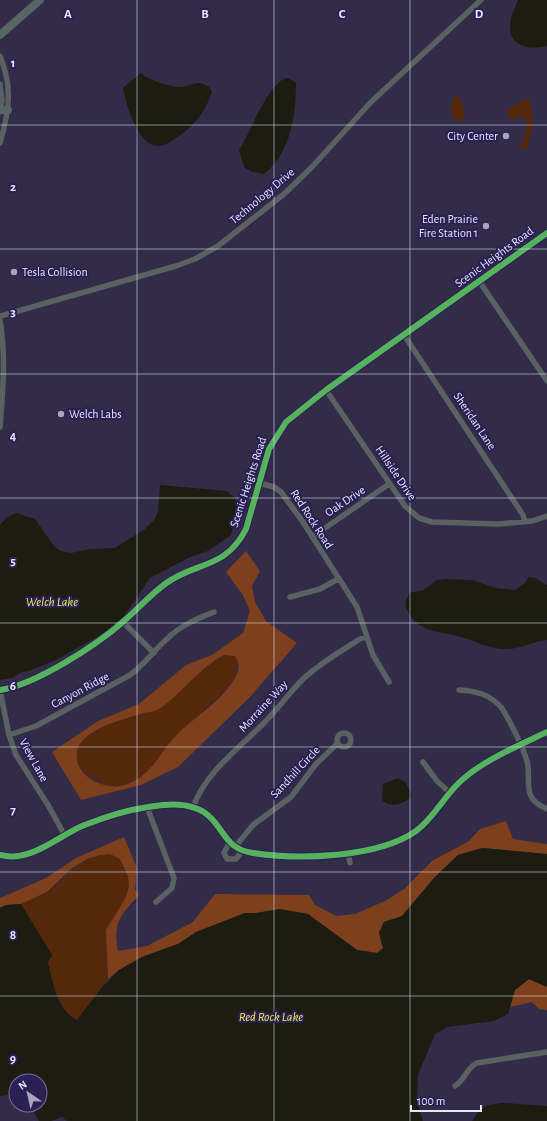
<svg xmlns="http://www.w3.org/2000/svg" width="547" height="1121" viewBox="0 0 547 1121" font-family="'Alegreya Sans',sans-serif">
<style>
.green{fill:#55280c}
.forest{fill:#7d3f1c;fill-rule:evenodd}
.water{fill:#1c1c10}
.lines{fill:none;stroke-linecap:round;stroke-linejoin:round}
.minor{stroke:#596163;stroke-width:5.5}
.highway{stroke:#576665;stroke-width:8}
.cycleway-casing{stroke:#2b2055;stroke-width:8}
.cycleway{stroke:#56b35d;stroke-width:6}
.grid{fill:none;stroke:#e7e6fa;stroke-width:1;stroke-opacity:0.55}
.poi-dot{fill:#a8a5bc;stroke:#2b2055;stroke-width:1.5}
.labels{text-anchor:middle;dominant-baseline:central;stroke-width:4;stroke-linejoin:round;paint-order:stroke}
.poi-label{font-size:12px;fill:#e7e6fa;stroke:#2b2055;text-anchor:end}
.street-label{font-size:12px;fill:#e7e6fa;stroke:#2b2055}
.water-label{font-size:13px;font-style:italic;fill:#ecea50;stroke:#2b2055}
.grid-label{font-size:13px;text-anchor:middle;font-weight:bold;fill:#e7e6fa;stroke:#2b2055;stroke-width:4;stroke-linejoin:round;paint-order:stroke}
</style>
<rect width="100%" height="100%" fill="#322c49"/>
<path class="green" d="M455 96 461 98C461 105 465 110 465 117L459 122C449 117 449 104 455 96Z
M525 99 530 100 533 120 528 147 523 151 519 144 524 141 527 123 521 115 512 121 506 111Z
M224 655 235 656 238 662 236 676 223 693 173 739 153 766 142 777 124 785 112 787 103 784 84 773 77 762V754L78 745 88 736 113 722 141 714Z
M110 854 120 859 128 876 129 886 126 897 106 930 108 979 77 1020 69 1016 55 992 48 962 35 930 21 904C29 900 39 897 47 892 71 876 76 856 110 854Z"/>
<path class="forest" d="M246 551 260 571 252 586 255 602 266 621 297 643 249 698 178 767 141 785 81 800 52 752 98 721 139 704 186 665 212 655 243 633 250 611 243 595 226 572ZM224 655 235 656C239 662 240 669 236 676 222 703 191 718 172 740 162 752 155 765 143 775 139 779 130 783 125 785 106 791 76 777 77 756 77 752 77 747 80 744 95 725 122 720 144 713 150 712 157 711 162 707 184 691 198 669 224 655Z
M506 821 513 839 547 844V854L482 848 458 855 434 878 402 916 384 922 379 933 383 948 377 953 357 950 317 921 280 909 256 913H245L196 932 178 944 142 957 119 970 108 979 106 930 126 897 129 886 128 876 120 859 110 854 100 855 87 859 72 868 47 892 21 904 6 905 0 908V898L46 878 76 858 124 837 137 868 135 889 139 895C121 914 112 924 118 951L147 946 193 922 215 894 309 895 315 905 336 916 355 914 387 900 404 889 432 861 469 841 480 829Z
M529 979 547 987V1010L539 1009 532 1002 510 1007 515 990Z"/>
<path class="water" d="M518 0H547V46C532 50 511 48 510 28 509 19 515 8 518 0Z
M141 73C147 80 173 88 182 87 193 85 199 79 209 87L212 92C206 110 195 125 179 136 172 140 166 146 158 146 137 146 126 103 123 88Z
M285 78H289L296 83C296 114 291 153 264 174L252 172 244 167 239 150C252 130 265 89 285 78Z
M160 485 227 491 236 499 238 510 231 535 208 551 188 558 150 578 124 616 113 628 56 660 29 671 22 672 12 678 0 680V525L6 518 16 513 35 519 54 546 61 551 71 553 90 549 115 548 145 529 154 520 158 512Z
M529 577 535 578 547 585V640C532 642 518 650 502 649 487 648 473 640 458 636 439 631 422 633 410 615 404 606 404 602 410 593L423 590 437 580 445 579 472 580 496 588 514 590 524 584Z
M398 778 406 783 412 796C404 804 391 809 382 800L383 784Z
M482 848 547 854V987L529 979 515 990 508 1014 494 1021 447 1027 435 1034 418 1075 417 1101 423 1121H67L62 1117 51 1121H39L29 1105H40V1081H16V1094L0 1096V908L6 905 21 904 52 955 48 962C53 983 57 1010 77 1020L103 986 119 970 142 957 178 944 196 932 245 913H256L280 909 308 914 357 950 377 953 383 948 379 933 384 922 402 916 434 878 458 855Z
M504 1103 547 1106V1121H472C483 1105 485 1105 504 1103Z"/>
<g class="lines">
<path class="minor" d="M0 56C13 87 9 112 0 143
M0 84 2 100 0 112
M479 281 547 381
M0 316 176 266 195 259 218 246 284 194 311 168 371 102 481 0
M0 320C6 356 3 390 0 427
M404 335 523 515 525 522
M326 390 405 506 419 518 432 522 498 524 532 521 547 516
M259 483 274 487 281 492 303 522 357 607 373 655 389 682
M312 537 389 484
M290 597 320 589 338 579
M123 622 154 653
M0 690C35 685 97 645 124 621 138 609 150 595 165 584 196 561 225 570 246 529L269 449 286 422 326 390 547 233
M0 690 9 735 16 755 48 805 64 834
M459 690C476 691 489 694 501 707 509 719 523 747 527 761 532 781 520 798 547 809
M337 740a7 7 0 1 1 14 0a7 7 0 1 1-14 0Z
M9 735 36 726 130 675C145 664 154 650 168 638 181 625 197 619 214 612
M423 762 437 781 450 793
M147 807 174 878 172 888 156 902
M193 807C206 772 237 750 263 724 277 710 289 693 303 679 320 663 341 651 360 639L366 637
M229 843 224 853 227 859H236L242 851
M235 847 253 825 291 797 316 764 337 744
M348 853 350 863
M0 855C30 863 57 837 82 826 102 818 127 810 148 807 169 803 196 801 212 819 227 836 228 849 253 853 297 860 378 858 416 831 435 817 445 794 463 779 486 759 520 745 547 732
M455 1086C465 1080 467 1067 477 1063L547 1052"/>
<path class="highway" d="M0 35 40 0
M0 110H8"/>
<g class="cycleway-casing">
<path id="cycleway" d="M0 690C35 685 97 645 124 621 138 609 150 595 165 584 196 561 225 570 246 529L269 449 286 422 326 390 547 233
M0 855C30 863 57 837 82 826 102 818 127 810 148 807 169 803 196 801 212 819 227 836 228 849 253 853 297 860 378 858 416 831 435 817 445 794 463 779 486 759 520 745 547 732"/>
</g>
<use href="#cycleway" class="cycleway"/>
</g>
<path class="grid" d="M137 0V1121M274 0V1121M410 0V1121M0 125H547M0 249H547M0 374H547M0 498H547M0 623H547M0 747H547M0 872H547M0 996H547"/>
<g class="poi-dot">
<circle cx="506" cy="136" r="4"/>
<circle cx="486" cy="226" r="4"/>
<circle cx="14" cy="272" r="4"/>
<circle cx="61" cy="414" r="4"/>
</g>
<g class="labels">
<g class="poi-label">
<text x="498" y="136">City Center</text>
<text x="478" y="219">Eden Prairie<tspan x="478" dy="14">Fire Station 1</tspan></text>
<text x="22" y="272" text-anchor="start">Tesla Collision</text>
<text x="69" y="414" text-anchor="start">Welch Labs</text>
</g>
<g class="street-label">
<text transform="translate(262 196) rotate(-40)">Technology Drive</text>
<text transform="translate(494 257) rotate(-36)">Scenic Heights Road</text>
<text transform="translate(475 421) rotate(56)">Sheridan Lane</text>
<text transform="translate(396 473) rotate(56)">Hillside Drive</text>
<text transform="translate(248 482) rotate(-72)">Scenic Heights Road</text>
<text transform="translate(345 501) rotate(-34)">Oak Drive</text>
<text transform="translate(312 519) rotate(57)">Red Rock Road</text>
<text transform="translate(80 690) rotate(-28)">Canyon Ridge</text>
<text transform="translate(263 706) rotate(-47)">Morraine Way</text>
<text transform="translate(34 760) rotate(61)">View Lane</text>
<text transform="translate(295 772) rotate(-47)">Sandhill Circle</text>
</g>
<g class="water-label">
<text x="52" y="602">Welch Lake</text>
<text x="271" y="1017">Red Rock Lake</text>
</g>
</g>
<g class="grid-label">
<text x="68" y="18">A</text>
<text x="205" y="18">B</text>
<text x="342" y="18">C</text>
<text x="479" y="18">D</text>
<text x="13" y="67">1</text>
<text x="13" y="191">2</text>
<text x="13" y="316">3</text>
<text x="13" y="440">4</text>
<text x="13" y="565">5</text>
<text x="13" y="690">6</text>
<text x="13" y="814">7</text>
<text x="13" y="939">8</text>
<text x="13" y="1063">9</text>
</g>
<g transform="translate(28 1093) rotate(326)"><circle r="19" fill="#2b2055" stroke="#766f97"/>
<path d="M0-3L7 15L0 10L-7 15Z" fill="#a8a5bc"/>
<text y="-6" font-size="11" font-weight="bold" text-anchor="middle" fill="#e7e6fa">N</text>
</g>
<path d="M411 1105v6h70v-6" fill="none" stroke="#e7e6fa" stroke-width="2"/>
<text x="417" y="1105" font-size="12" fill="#e7e6fa" stroke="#2b2055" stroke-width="3" paint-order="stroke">100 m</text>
</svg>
